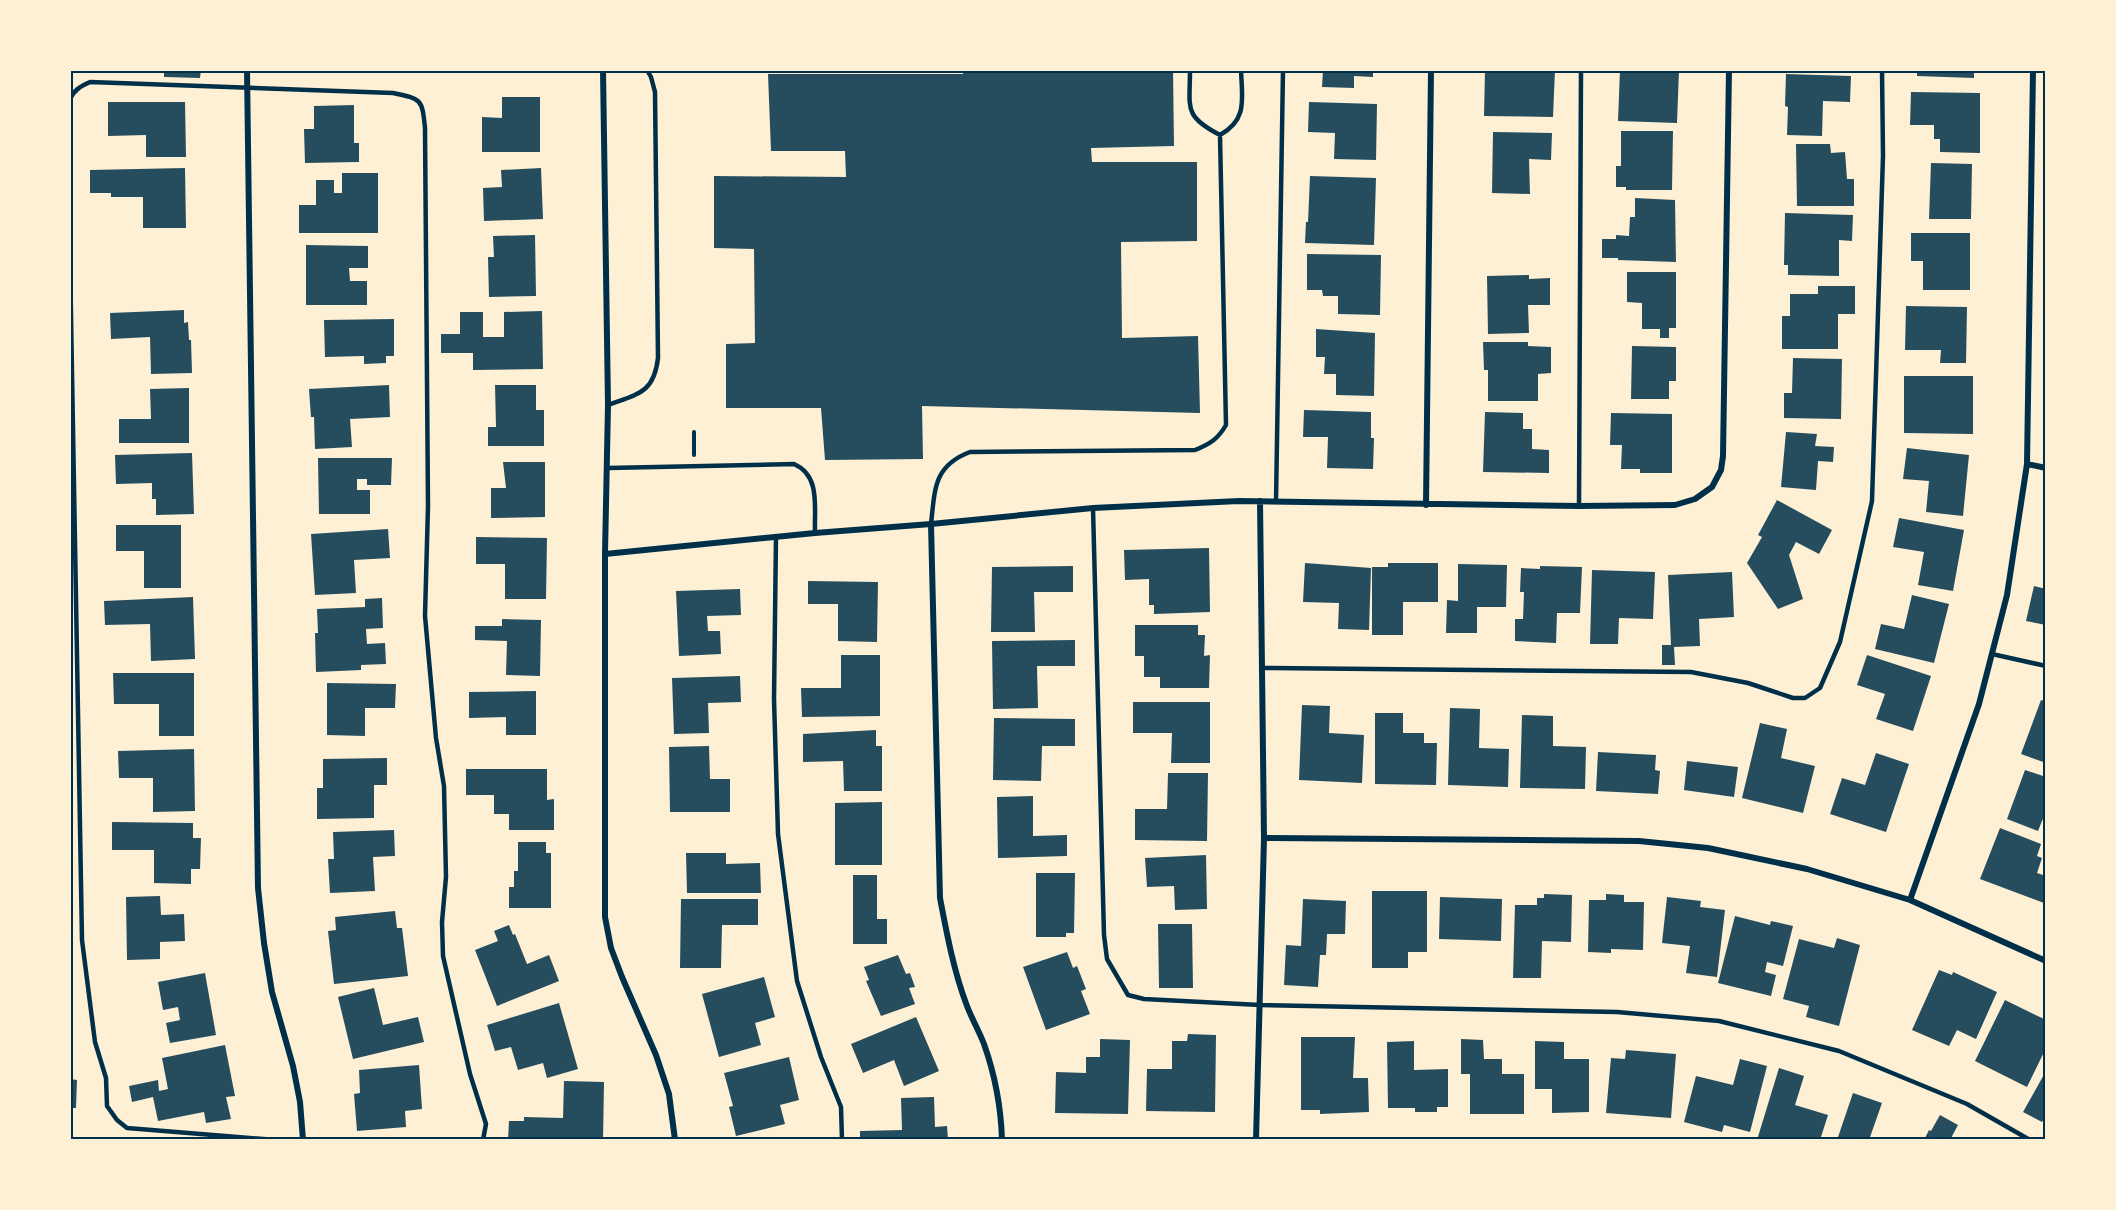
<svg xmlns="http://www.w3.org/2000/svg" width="2116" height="1210" viewBox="0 0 2116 1210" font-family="Lato,sans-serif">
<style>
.building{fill:#264d5e}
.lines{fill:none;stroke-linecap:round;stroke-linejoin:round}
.path{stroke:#003049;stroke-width:4}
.service{stroke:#003049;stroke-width:4.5}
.minor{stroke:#003049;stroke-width:6}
.neatline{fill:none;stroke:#003049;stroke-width:2}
</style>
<rect width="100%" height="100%" fill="#fdf0d5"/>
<path class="building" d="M164 70H201L200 78 164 77Z
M963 70H1173L1174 146 1091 148 1092 162H1197V241L1121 242 1122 338 1198 336 1200 413 922 406 923 459 825 460 821 408H726V344L755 343 754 249 714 248V176L846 177 845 151H771L768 74H963Z
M1323 70H1373V77L1354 76V88L1322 87Z
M1485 70H1555L1553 117 1484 116Z
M1620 70H1679L1677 123 1618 121Z
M1917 70H1974V78L1917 76Z
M1786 74 1851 76 1850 102 1823 101 1822 136 1787 135 1788 107 1785 106Z
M1911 92 1980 93V153L1940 152V139H1934V125H1910Z
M502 97H540V152H482V117L502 118Z
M108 102H185L186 157H146V135L108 136Z
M1309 102 1377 104 1376 160 1334 159 1335 133 1308 132Z
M354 105V143H359V162L305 163 304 129H314V106Z
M1621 131H1673L1672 190H1626V187H1616V166H1621Z
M1493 132 1552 133 1551 160 1529 159 1530 194 1492 193Z
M1796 144H1830L1831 153 1845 152 1847 179H1854V206H1797Z
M1931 163 1972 164 1971 219H1929Z
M185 168 186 228H143V197H111V193H90V170Z
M541 168 543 219 484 221 483 188 502 187 501 170Z
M342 173H378V233H299V205H316V180H334V193H342Z
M1310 176 1376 178 1374 245 1305 243 1306 222H1308Z
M1635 198 1675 200 1676 262 1618 260V258H1602V239H1616V235L1629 236 1630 217H1635Z
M1785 213 1853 215 1852 241 1839 240V276L1788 275V265H1784Z
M1911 233H1970V290H1923V261H1911Z
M535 235 536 296 489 297 488 257H494L493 236Z
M306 245 368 246V268H349L350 281H367V305H306Z
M1307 254 1381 255 1380 315 1338 314V296H1323L1322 290H1307Z
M1627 272H1676V328H1669V338H1660V329H1642V303L1627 302Z
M1529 275V279L1550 278V305H1528L1529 333 1488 334 1487 276Z
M1818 286H1855V314H1838V349H1782V316H1790V294H1818Z
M1906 306 1967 307 1966 363H1940L1941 350H1905Z
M184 310V323L188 322 189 340H191L192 373 151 374 150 337 111 339 110 313Z
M542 311 543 369 473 370V353H441V334H460V312H483V337H504V312Z
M394 319V356H386V363L364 364V356L325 357 324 320Z
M1316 329 1375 333 1374 396 1336 395V374H1324L1325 357H1316Z
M1483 342H1528V346L1551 347V373L1538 374V401H1488V370H1484Z
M1632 346 1676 347V381H1669V399H1631Z
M1793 358 1842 359 1841 419 1784 418V393H1792Z
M1904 376H1973V434L1904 433Z
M389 385 390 417 350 419 352 447 315 449 314 417H311L309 389Z
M495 385H536V410H544V446H488V427H496Z
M189 388V443H119V419H151L150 389Z
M1304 410 1371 412V438H1374L1373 469 1327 468 1328 437H1303Z
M1485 412 1523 413V429H1532V449L1549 450V473L1483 472Z
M1611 413 1672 414V473H1640V469H1621L1622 445H1610Z
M1786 432 1817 434 1815 446 1834 447 1833 462 1818 461 1816 490 1781 487Z
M1907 448 1969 455 1963 516 1926 512 1929 481 1903 479Z
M192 453 194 514 156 515V499H152V483L116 484 115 455Z
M318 458H392L391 485H367V479H357V490H370V514H319Z
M503 462H545V517L491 518V488H506Z
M1777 500 1832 530 1819 554 1796 542 1789 555 1803 599 1778 609 1747 563 1762 537 1758 535Z
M1899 518 1964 530 1953 591 1918 585 1924 552 1893 547Z
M116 525H181V588H144V551H116Z
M388 529 390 558 354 560 356 593 315 595 311 534Z
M476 537 547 538 546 599H505V564H476Z
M1209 548 1210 612 1154 614V605H1149V579L1125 580 1124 550Z
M1305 563 1371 568 1369 630 1338 629 1339 603 1303 602Z
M1388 563H1438V602H1403V635H1372V567H1388Z
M1458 564 1507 565 1506 607H1477V633H1446L1447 600 1458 601Z
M1073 566V592H1034L1035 632H991L992 567Z
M1540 566 1582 567 1580 613H1557L1556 643 1515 641V619H1523L1524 592H1520L1521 568 1540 569Z
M1592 570 1655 572 1653 619 1619 618 1618 644H1590Z
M1732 572 1734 617 1699 619 1700 646 1674 647 1675 665H1662V645H1671L1668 575Z
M808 581 878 582 877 642 838 641V604H808Z
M2034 586 2046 589V625L2026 621Z
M740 589 741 615 707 616 708 631H720L721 654 679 656 676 591Z
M1912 595 1949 604 1934 663 1875 649 1881 624 1904 629Z
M193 597 195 659 151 661 150 624 105 625 104 601Z
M382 598 383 628 366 629 367 644 385 643 386 664 361 665V670L316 672 315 633H318L317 609 365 607V599Z
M502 619 541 620 540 676 506 675 507 641 475 640V626H502Z
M1135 625H1198V635H1205L1204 656 1210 655 1209 688H1160V677H1144V656H1135Z
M1075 640V666H1037L1038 708 993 709 992 641Z
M841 655H880V716L802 717 801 688H841Z
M1867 655 1931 676 1913 731 1876 719 1885 694 1857 685Z
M113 673H194V736H159V704H114Z
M740 676 741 702 708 703 709 733 674 734 672 678Z
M327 683 396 684 395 708H365V736L327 735Z
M536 691V735H506V717L469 718V692Z
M2041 700 2046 701V763L2021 754Z
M1133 702H1210V763H1171L1172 733H1133Z
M1302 705 1330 706 1329 733 1364 735 1362 783 1299 780Z
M1450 708 1480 709 1479 748 1509 749 1508 787 1448 785Z
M1375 713H1403V733H1424V743H1437L1436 785 1375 784Z
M1522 715 1553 716V746L1586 747 1585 789 1520 788Z
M994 718 1075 719V746H1042L1041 781 993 780Z
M1760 723 1787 729 1781 758 1815 766 1803 813 1742 798Z
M876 730V746H882V791H844L843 761 803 762V734Z
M709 746 710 779H730V812H670L669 747Z
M194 749 195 811 153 812V778H119L118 751Z
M1598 752 1656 755 1655 770 1660 771 1658 794 1596 791Z
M1876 753 1909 764 1886 832 1830 814 1842 778 1865 785Z
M387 758V785H374V818L317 819V788H323V759Z
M1687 761 1738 767 1734 797 1684 790Z
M466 769H547V800L554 799V830H509V814H494V795H466Z
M2025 770 2046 777V811L2038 831 2007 819Z
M1168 773H1208L1207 841 1135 840V809H1167Z
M1033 796V836L1067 835V856L998 858 997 797Z
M882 802V865H835V803Z
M112 822 193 823V838H201L200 869H191V884L154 883V850H112Z
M2000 828 2041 844 2037 856 2042 858 2037 873 2046 876V898L2044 903 1980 879Z
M394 830 395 856 373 857 375 891 330 893 328 859H334L333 832Z
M518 842H546V853H551V908H509V887H514V871H518Z
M686 853H726V864L760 863 761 893H687Z
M1206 855 1207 909 1175 910 1174 886 1147 887 1145 858Z
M1036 873H1075L1074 933H1066V937H1036Z
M853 875H877V919H887V944H853Z
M1372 891H1427V952H1408V968H1372Z
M1544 894 1572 895 1571 942 1542 941 1541 978H1513L1515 905H1537V898H1544Z
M1606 894 1624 895V902H1644L1643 950 1611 949V953L1588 952 1589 900H1606Z
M160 896 161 915 184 914 185 941 160 942V959L127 960 126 897Z
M1440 897 1502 899 1501 941 1439 939Z
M1667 897 1701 901 1700 907 1725 910 1717 977 1686 973 1690 946 1662 943Z
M681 899H758V925H722L721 968H680Z
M1303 899 1346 901 1345 934H1327L1326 955H1320L1318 987 1284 985 1286 945 1301 946Z
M395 911 397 928H402L408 976 334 984 328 931 336 930 335 917Z
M1735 916 1770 925 1771 921 1793 926 1783 966 1767 962 1765 972 1776 975 1771 996 1718 983Z
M1158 924H1192L1193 988H1159Z
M509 925 513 935 515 934 527 964 549 955 559 981 497 1006 475 950 498 941 494 931Z
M1837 938 1860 945 1839 1026 1806 1017 1809 1006 1783 999 1799 939 1834 948Z
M1067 952 1073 968 1077 966 1086 989 1081 991 1090 1014 1046 1030 1023 967Z
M898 955 906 974 910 973 915 987 909 988 915 1004 881 1016 866 981 869 980 864 967Z
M1939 970 1952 975 1953 972 1997 992 1976 1039 1957 1030 1949 1046 1912 1030Z
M205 973 216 1035 170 1043 166 1023 180 1020 178 1007 163 1010 158 982Z
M764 977 775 1017 755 1023 761 1045 719 1057 702 994Z
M374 988 383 1025 418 1017 424 1042 353 1059 338 997Z
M2005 1000 2046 1020V1048L2027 1087 1975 1061Z
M559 1003 578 1069 547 1078 543 1063 518 1070 511 1047 495 1051 487 1025Z
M916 1017 939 1071 904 1086 894 1060 863 1073 851 1044Z
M1188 1034 1216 1035 1215 1112 1146 1111 1147 1069H1172V1041H1187Z
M1301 1037H1355L1353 1078H1368L1369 1112 1320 1114V1110H1301Z
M1100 1039 1130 1040 1128 1114 1055 1113 1056 1072 1086 1073V1057H1100Z
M1461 1039 1483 1040 1484 1059H1502V1074H1524V1114H1470V1074H1461Z
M1414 1041V1070L1448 1069V1107H1437V1112H1415V1108H1388L1387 1042Z
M1535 1041 1564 1042V1059H1589V1112L1552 1113V1089H1535Z
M225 1045 235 1096 226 1097 231 1119 206 1123 204 1112 158 1121 153 1097 132 1102 129 1086 158 1080 159 1091 168 1089 162 1058Z
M1626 1050 1676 1054 1671 1118 1606 1113 1611 1058 1625 1059Z
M789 1057 799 1100 780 1105 785 1124 736 1136 729 1107 733 1106 724 1073Z
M1740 1059 1767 1066 1750 1132 1724 1125 1722 1132 1684 1122 1696 1076 1733 1085Z
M419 1065 422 1109 405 1111 406 1127 357 1131 354 1094 360 1093 359 1070Z
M1779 1068 1804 1076 1795 1105 1828 1115 1820 1140H1757Z
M2046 1071V1115L2042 1122 2023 1112Z
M70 1079 77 1080 76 1108H70Z
M564 1081 604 1082 603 1140H508L509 1121H524V1117L563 1118Z
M1853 1093 1882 1103 1869 1140H1837Z
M934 1097 935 1127 947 1126 948 1140H860V1131L902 1130 901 1098Z
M1940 1115 1958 1125 1950 1140H1924L1929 1130 1931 1131Z"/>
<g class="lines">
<path class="path" d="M694 455V432"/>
<path class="service" d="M1190 70C1190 108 1183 116 1220 135
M70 99C74 90 81 86 90 82L393 93C422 99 422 99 425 128L428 506 425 616 436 738 444 786 446 877 442 922 443 956 470 1074 486 1124 483 1140
M1220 135C1248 119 1242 99 1241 70
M70 258 82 940 95 1042 106 1078 107 1106 117 1120 127 1128 276 1140
M608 405C638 394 654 393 658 358L655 92 651 77 647 70
M608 468 794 464C821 476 814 507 815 533
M1276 502 1283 70
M1579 506 1581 70
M1093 508 1104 935 1107 959 1128 995 1144 999 1260 1005 1617 1012 1719 1021 1839 1051 1967 1104 2030 1140
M931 524C935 490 933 466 970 452L1195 450C1210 444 1218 439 1226 425L1220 135
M776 536 774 699 778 834 797 981 821 1057 841 1107 842 1140
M1992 654 2046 666
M1261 668 1691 672 1748 683 1793 698H1805L1820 688 1840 642 1872 501 1883 156 1882 70"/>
<path class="minor" d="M247 70 258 888 264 943 272 992 293 1066 300 1102 303 1140
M603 70 608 405 605 554V917L611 948 622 977 656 1055 669 1094 675 1140
M2027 464 2046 468
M1426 505 1431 70
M931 524 940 898C947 935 954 972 967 1006 972 1019 979 1031 984 1044 995 1075 1001 1107 1002 1140
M605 554 815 533 931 524 1093 508 1239 501 1579 506 1675 505 1695 499 1712 487 1721 470 1723 456 1729 70
M1264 838 1639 841 1708 848 1807 869 1910 900 2046 961
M1910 900 1979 704 2007 595 2027 464 2033 70
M1256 1140 1264 838 1260 501"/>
</g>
<rect width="2116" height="1210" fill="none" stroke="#fdf0d5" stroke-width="144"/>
<rect x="72" y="72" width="1972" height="1066" class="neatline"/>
</svg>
